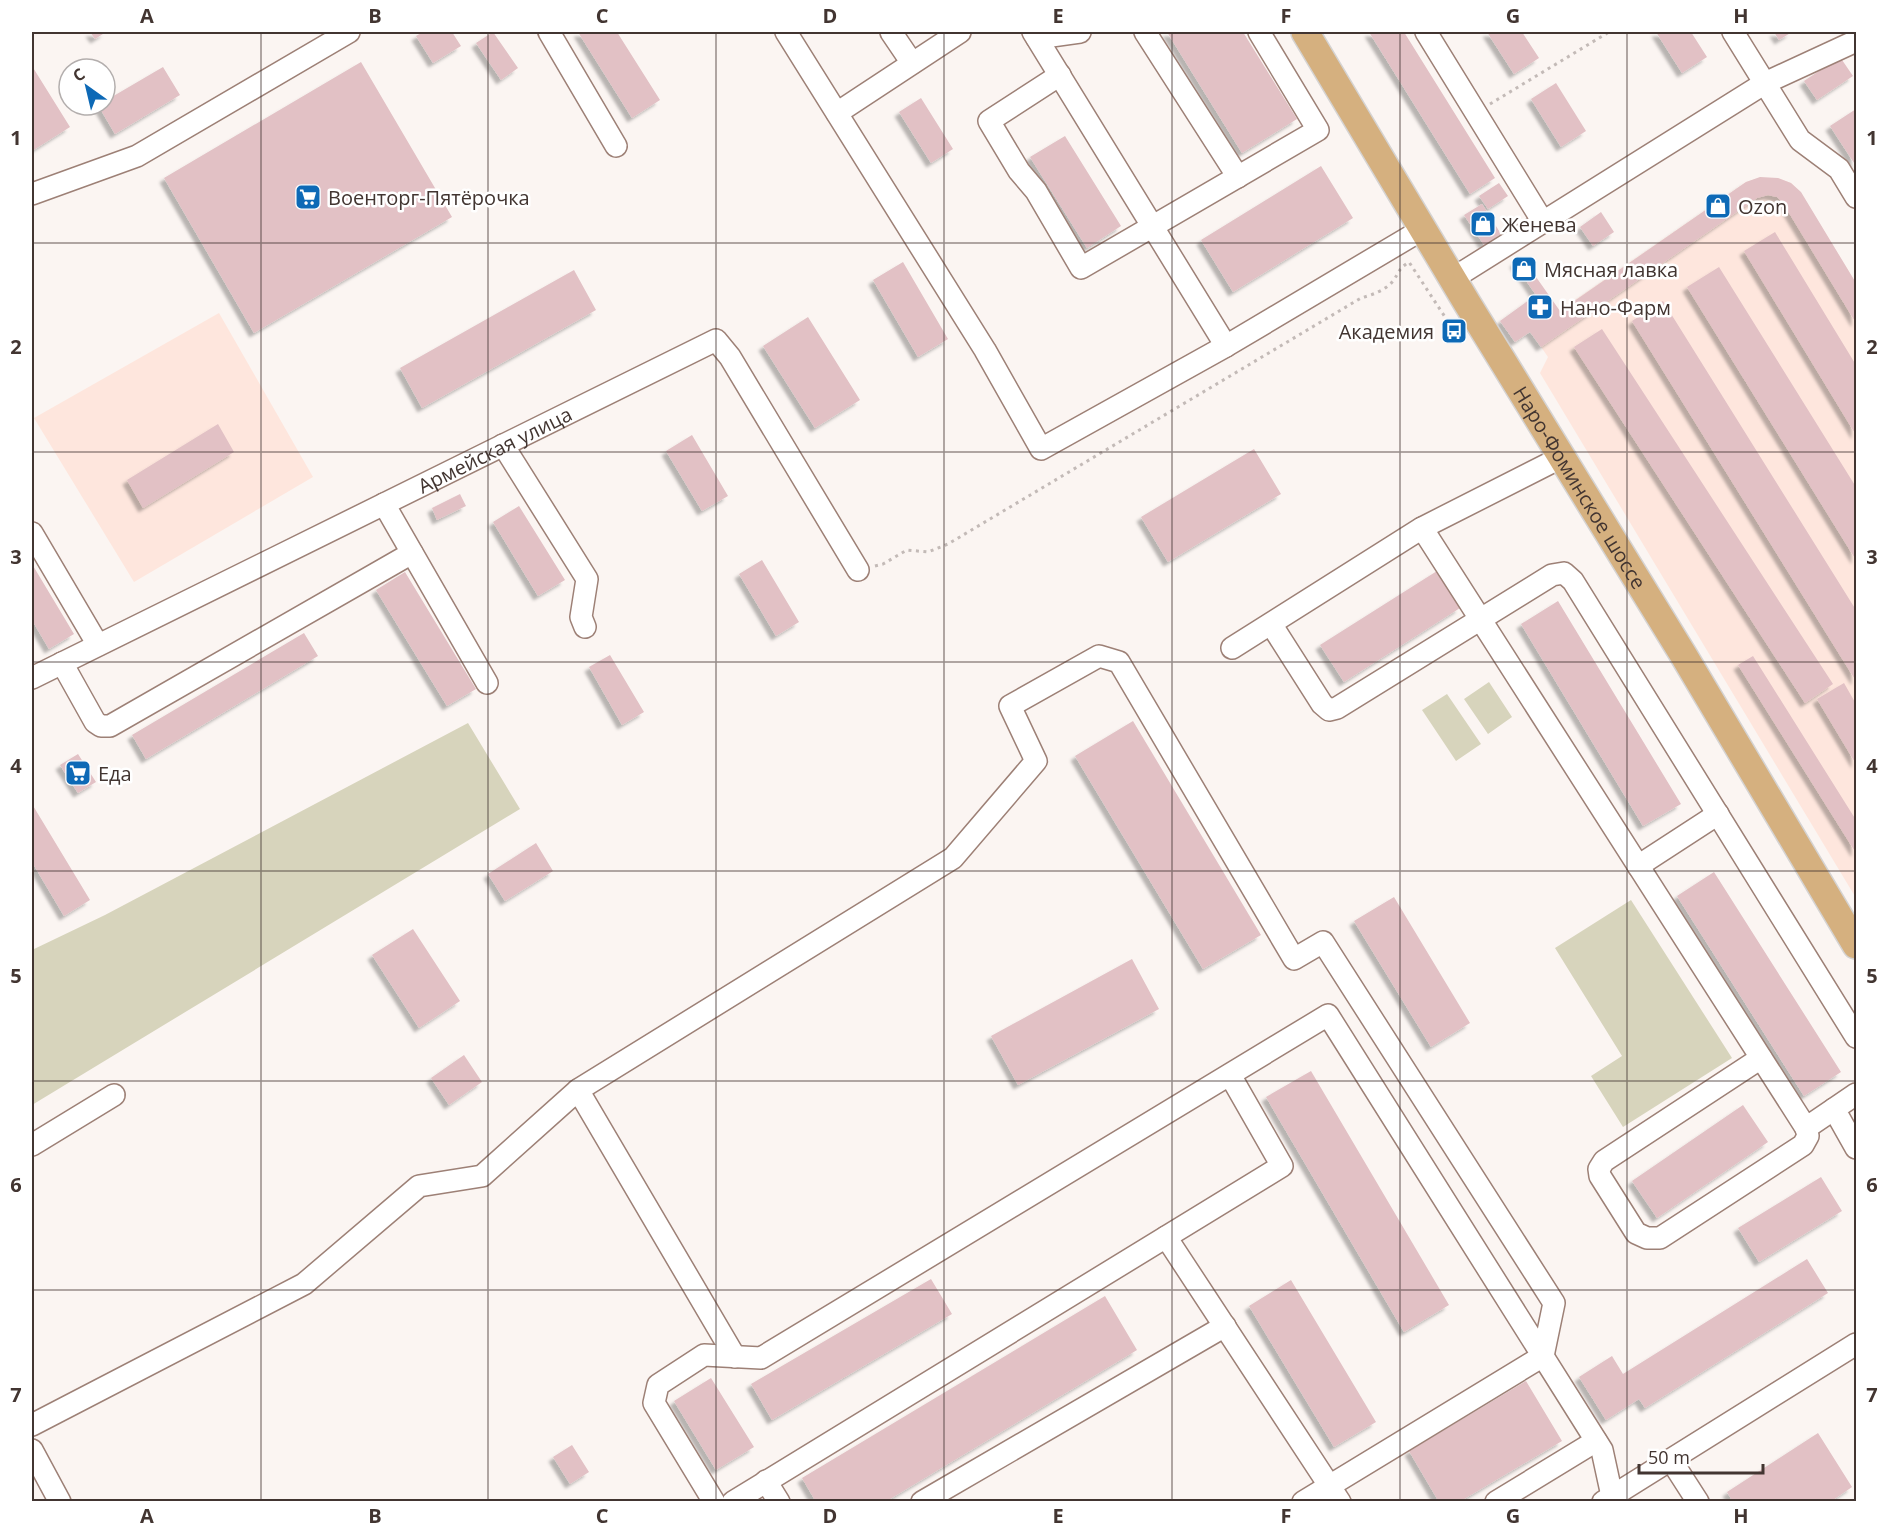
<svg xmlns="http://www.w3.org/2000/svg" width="1888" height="1533" viewBox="0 0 1888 1533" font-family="'Open Sans',sans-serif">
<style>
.built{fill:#fee6dd}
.green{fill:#d7d4bc}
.building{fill:#e2c1c5;filter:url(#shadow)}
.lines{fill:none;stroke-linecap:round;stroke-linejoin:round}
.minor-casing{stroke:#9d8076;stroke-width:24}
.major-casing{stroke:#d5d3d2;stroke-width:30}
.path{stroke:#c3bab7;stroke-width:3;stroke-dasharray:3 4.5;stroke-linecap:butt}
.minor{stroke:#fff;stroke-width:21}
.major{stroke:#d5b07f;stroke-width:27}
.grid{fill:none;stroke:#423531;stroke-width:1.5;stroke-opacity:0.55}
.labels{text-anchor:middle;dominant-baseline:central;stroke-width:5;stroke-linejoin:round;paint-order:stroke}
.poi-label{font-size:20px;fill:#423531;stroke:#fff;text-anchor:start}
.street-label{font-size:20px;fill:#423531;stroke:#fff}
.neatline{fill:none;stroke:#423531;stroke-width:2}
.grid-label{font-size:20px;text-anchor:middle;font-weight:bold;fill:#423531}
</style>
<defs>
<filter id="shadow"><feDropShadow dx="-4.5" dy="4.5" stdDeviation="1.5" flood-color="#0004"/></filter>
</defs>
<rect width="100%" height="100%" fill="#fbf5f2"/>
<path class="built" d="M1760 178H1778L1791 183 1800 192 1856 283V898L1540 373 1548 357 1530 331 1746 182Z
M219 313 313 477 134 582 34 418Z"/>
<path class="green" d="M1489 682 1512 717 1488 734 1464 699Z
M1447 694 1481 744 1456 761 1422 710Z
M468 723 520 809 32 1105V950L105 915Z
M1631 900 1732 1058 1623 1127 1591 1076 1622 1056 1555 948Z"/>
<path class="building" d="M90 32H106L95 39Z
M423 32H452L461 46 433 63 416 36Z
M493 32 518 68 501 80 476 43Z
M578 32H617L660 100 632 118Z
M1167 32H1243L1297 119 1242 153Z
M1369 32H1404L1495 178 1470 194Z
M1487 32H1522L1539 58 1514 74Z
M1656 32H1691L1707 57 1682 73Z
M1774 32H1792L1779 40Z
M1840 57 1853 76 1817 100 1804 81Z
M361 62 452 217 254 333 164 178Z
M32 66 70 127 32 151Z
M163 67 180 95 115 134 98 105H105V101Z
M1556 83 1586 131 1561 147 1531 99Z
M921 98 953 149 931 163 899 112Z
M1856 109V166L1830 126Z
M1065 136 1121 226 1087 248 1030 157Z
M1321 166 1353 218 1233 292 1201 240Z
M1760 177 1778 178 1791 183 1801 192 1856 283V323L1783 203 1777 197 1768 195 1757 198 1541 347 1530 332 1515 342 1500 321 1536 295 1514 263 1522 257 1560 311 1746 182Z
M1499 183 1508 196 1488 209 1479 196Z
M1482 204 1501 234 1484 245 1464 215Z
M1601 212 1614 232 1593 246 1580 227Z
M1775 232 1856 365V435L1744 251Z
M903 262 948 339 918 357 873 280Z
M1719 267 1856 487V560L1687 287Z
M574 270 596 310 422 408 400 368Z
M1663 301 1856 610V681L1632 321Z
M808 317 860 400 815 428 763 346Z
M1602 329 1833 684 1805 703 1574 347Z
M218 424 234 452 143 508 127 480Z
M692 435 728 496 702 511 666 451Z
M1254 449 1281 494 1168 562 1141 517Z
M460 494 466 506 437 520 432 508Z
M519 506 565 580 538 596 493 522Z
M762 560 799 622 776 636 739 574Z
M32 564 74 634 49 649 32 620Z
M1437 571 1460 608 1344 682 1320 645Z
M405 572 476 689 447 706 376 590Z
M1558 601 1681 804 1643 826 1521 624Z
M304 633 318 656 146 759 132 735Z
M610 655 644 712 622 725 589 667Z
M1753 656 1856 820V853L1738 665Z
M1844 683 1856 704V764L1817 699Z
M1133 721 1261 935 1203 969 1075 756Z
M78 754 96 782 78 793 60 765Z
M32 804 90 900 64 916 32 862Z
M536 843 553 871 505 901 488 874Z
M1714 872 1841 1072 1804 1096 1677 896Z
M1394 897 1470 1023 1431 1047 1354 921Z
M413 929 460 1001 419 1028 372 955Z
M1132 959 1159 1009 1018 1085 991 1036Z
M464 1055 482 1082 449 1105 431 1078Z
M1311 1071 1449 1305 1404 1332 1266 1097Z
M1743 1105 1768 1142 1657 1218 1632 1181Z
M1821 1177 1842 1211 1759 1262 1738 1228Z
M1807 1259 1828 1293 1645 1408 1639 1399 1606 1420 1579 1377 1612 1356 1623 1374Z
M931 1279 952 1314 772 1420 751 1384Z
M1291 1280 1376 1422 1334 1447 1249 1306Z
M1105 1296 1137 1350 885 1502H816L802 1478Z
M711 1378 754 1447 716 1470 674 1401Z
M1526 1381 1562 1441 1459 1502H1439L1409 1451Z
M1818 1433 1852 1487 1830 1502H1733L1727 1492Z
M572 1445 589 1472 570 1484 553 1457Z"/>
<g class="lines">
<g class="minor-casing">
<g id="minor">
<path d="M549 32 616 146"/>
<path d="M786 32 985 350 1041 449 1226 346 1423 229"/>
<path d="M891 32 912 63"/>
<path d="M1033 32 1226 346"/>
<path d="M1145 32 1238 177"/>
<path d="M1426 32 1543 222"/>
<path d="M1733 32 1800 140 1839 169 1856 197"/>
<path d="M1037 38 1080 32"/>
<path d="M1060 75 989 121 1019 171 1036 191 1081 268 1318 130 1259 32"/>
<path d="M837 113 960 32"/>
<path d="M32 194 137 156 349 32"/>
<path d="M1452 279 1765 83 1856 41"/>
<path d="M503 445 587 579 581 617 585 627"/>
<path d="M384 504 487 683"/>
<path d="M1422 528 1806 1128 1834 1109"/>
<path d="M32 533 98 645"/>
<path d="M1271 624 1322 704 1329 710 1337 708 1552 575 1564 573 1573 581 1856 1037"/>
<path d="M1232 648 1422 528 1562 457"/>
<path d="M62 663 95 722 101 726H110L412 553"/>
<path id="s1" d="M32 678 716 340 730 357 858 570"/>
<path d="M1638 866 1718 814"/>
<path d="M1761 1058 1604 1161 1599 1169 1600 1176 1636 1233 1647 1238H1660L1803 1145 1808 1136 1806 1128"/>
<path d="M578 1090 953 858 1036 761 1010 706 1099 656 1119 662 1294 959 1323 942 1554 1303 1543 1356 1303 1502"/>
<path d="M1856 1094 1834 1109 1856 1148"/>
<path d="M32 1145 114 1095"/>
<path d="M1166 1237 1340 1502"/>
<path d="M32 1425 304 1284 419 1186 482 1176 578 1090 735 1357"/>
<path d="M32 1450 60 1502"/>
<path d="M1671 1460 1698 1502"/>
<path d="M766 1481 779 1502"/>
<path d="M714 1502 654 1403 658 1385 704 1355 761 1358 1328 1015 1602 1450 1612 1496"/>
<path d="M733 1502 1282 1166 1230 1075"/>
<path d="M922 1502 1225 1326"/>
<path d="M1496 1502 1596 1441"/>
<path d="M1603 1502 1856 1344"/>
</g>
</g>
<g class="major-casing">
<g id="major">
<path id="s2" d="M1305 32 1467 303 1684 656 1856 945"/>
</g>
</g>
<path class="path" d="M1490 104 1609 32
M875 566 883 564 907 550 928 552 948 544 1361 298C1372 295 1386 290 1393 281 1400 271 1398 269 1409 262L1445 317"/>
<use href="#minor" class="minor"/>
<use href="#major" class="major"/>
</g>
<path class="grid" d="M261 32V1502M488 32V1502M716 32V1502M944 32V1502M1172 32V1502M1400 32V1502M1627 32V1502M32 243H1856M32 452H1856M32 662H1856M32 871H1856M32 1081H1856M32 1290H1856"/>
<defs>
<g id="supermarket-square" transform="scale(1.35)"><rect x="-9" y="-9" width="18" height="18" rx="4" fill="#0d69b6" stroke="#fff"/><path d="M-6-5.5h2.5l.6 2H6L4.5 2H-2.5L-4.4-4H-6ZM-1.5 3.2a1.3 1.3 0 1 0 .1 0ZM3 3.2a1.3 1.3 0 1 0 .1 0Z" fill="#fff"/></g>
<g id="shop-square" transform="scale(1.35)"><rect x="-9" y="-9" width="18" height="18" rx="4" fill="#0d69b6" stroke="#fff"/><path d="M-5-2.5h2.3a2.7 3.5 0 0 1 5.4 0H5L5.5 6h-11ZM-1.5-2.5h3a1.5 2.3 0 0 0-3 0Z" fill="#fff"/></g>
<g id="pharmacy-square" transform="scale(1.35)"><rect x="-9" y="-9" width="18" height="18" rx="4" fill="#0d69b6" stroke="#fff"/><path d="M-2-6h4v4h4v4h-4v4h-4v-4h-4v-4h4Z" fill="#fff"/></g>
<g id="bus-square" transform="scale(1.35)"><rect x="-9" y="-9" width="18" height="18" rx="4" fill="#0d69b6" stroke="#fff"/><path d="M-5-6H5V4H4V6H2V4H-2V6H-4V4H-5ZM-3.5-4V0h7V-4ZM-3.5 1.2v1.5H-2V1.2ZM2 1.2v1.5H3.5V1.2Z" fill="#fff"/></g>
</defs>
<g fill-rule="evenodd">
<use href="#supermarket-square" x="308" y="197"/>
<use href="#shop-square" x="1718" y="206"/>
<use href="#shop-square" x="1483" y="224"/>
<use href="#shop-square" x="1524" y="269"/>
<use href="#pharmacy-square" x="1540" y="307"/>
<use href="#bus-square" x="1454" y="331"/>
<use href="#supermarket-square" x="78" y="773"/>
</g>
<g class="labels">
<g class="poi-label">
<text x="328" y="197">Военторг-Пятёрочка</text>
<text x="1738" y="206">Ozon</text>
<text x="1502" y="224">Женева</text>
<text x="1544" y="269">Мясная лавка</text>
<text x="1560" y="307">Нано-Фарм</text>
<text x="1434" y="331" text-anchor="end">Академия</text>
<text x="98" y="773">Еда</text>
</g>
<g class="street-label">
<text stroke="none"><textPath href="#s1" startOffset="516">Армейская улица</textPath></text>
<text stroke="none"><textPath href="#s2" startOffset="532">Наро-Фоминское шоссе</textPath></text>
</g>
</g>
<rect width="1888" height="1533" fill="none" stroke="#ffffff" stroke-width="66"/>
<g transform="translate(87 87) rotate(326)"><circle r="28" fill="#ffffff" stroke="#b3aead" stroke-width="1.5"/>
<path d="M0-4.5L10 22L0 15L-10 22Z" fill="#0d69b6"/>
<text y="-9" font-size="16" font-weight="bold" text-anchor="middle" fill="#423531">С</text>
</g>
<path d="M1639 1464v9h124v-9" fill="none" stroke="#423531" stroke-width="3"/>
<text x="1648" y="1464" font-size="18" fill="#423531" stroke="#ffffff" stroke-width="4.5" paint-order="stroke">50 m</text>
<rect x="33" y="33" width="1822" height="1467" class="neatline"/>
<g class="grid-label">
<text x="147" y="23">A</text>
<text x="375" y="23">B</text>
<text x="602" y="23">C</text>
<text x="830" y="23">D</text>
<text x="1058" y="23">E</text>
<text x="1286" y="23">F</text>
<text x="1513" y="23">G</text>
<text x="1741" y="23">H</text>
<text x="16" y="145">1</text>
<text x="1872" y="145">1</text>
<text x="16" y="354">2</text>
<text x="1872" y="354">2</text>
<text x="16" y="564">3</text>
<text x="1872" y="564">3</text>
<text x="16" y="773">4</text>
<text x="1872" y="773">4</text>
<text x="16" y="983">5</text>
<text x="1872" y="983">5</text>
<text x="16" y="1192">6</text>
<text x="1872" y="1192">6</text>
<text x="16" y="1402">7</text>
<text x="1872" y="1402">7</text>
<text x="147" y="1523">A</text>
<text x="375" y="1523">B</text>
<text x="602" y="1523">C</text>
<text x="830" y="1523">D</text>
<text x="1058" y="1523">E</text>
<text x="1286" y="1523">F</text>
<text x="1513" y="1523">G</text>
<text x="1741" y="1523">H</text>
</g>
</svg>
